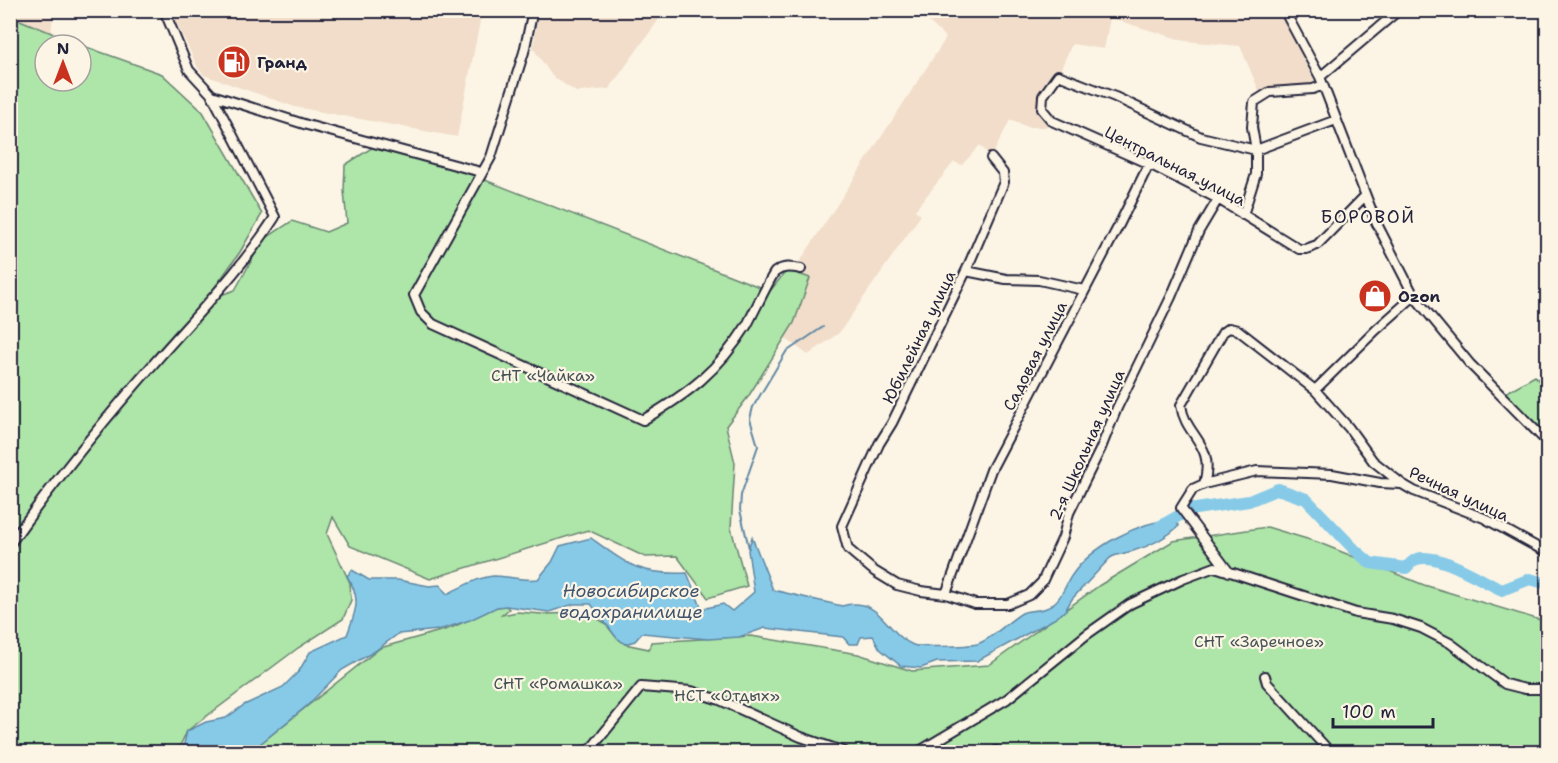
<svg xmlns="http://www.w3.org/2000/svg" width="1558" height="763" viewBox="0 0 1558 763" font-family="'Shantell Sans',sans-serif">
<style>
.built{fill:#f1ddca}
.green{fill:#aee5a8;stroke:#688472;stroke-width:1.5}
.water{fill:#87cae8;stroke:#5f87a3;stroke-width:1.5}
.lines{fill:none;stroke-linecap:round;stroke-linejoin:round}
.stream{stroke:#5f87a3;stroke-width:2}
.river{stroke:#87cae8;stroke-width:12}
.minor-casing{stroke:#22223b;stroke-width:12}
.minor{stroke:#fcf5e5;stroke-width:8}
.labels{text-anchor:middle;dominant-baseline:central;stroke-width:4.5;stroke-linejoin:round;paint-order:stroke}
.poi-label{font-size:16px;font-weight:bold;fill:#22223b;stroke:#fcf5e5;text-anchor:start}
.street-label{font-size:16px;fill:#22223b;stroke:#fcf5e5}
.park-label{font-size:16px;fill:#455356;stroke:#fcf5e5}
.neighbourhood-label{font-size:18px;letter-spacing:1.5px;fill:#22223b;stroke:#fcf5e5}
.water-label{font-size:18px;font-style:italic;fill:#40546f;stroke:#fcf5e5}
</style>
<rect width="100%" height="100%" fill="#fcf5e5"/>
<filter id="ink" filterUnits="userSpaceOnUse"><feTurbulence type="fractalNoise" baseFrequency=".0167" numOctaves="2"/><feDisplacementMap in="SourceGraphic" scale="12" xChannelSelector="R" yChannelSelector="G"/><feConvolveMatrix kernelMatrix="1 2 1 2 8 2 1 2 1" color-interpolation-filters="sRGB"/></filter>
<g filter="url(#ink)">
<path class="built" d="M10 11H54L51 32 11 20Z
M171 11H482L457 137 295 107 204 75 198 68Z
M539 11V10L665 11 609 89 576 92 552 76 533 48Z
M934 11H1279L1315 82 1263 100 1240 46 1185 41 1110 18 1104 49 1072 44 1058 75 1043 95 1042 109 1052 121 1045 127H1028L1010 120 991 158 980 145 962 165 954 162 915 210 921 215 839 333 808 355 785 338 794 323 810 278 793 272 946 38 928 21Z"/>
<path class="green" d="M10 16 81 45H45V81H81V45L162 74 203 112 262 214 240 252 205 301 235 290 263 240 292 221 326 232 347 223 344 191 345 165 373 147 467 173 770 291 787 270 810 278 794 323 748 397 726 426 735 463 731 528 747 586 708 598 677 556 645 557 588 530 430 579 350 546 333 517 327 534 350 583 351 600 343 619 298 648 187 731 177 752H11Z
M1535 376 1547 389V421L1540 430 1505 393Z
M1267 527 1317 542 1424 585 1547 622V752H613L601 747 597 752H250L380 648 451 628 496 607 506 606 509 609 502 615 517 612 542 614 588 613 605 623 616 637 625 644 649 649 651 642 751 636 858 654 912 671 989 665 1100 585 1173 541Z"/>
<path class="water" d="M1173 519 1179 526C1166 538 1150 546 1133 551 1124 554 1118 553 1110 558L1072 599 1065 611 1054 619 977 661 937 662 921 668 901 666 880 649 873 636 861 637 858 644H849L843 637 765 628 739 637 708 639 642 633 635 641 625 644 616 637 591 604H574L549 612 506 606 497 607 470 620 439 630 398 634 375 651 342 670 308 705 250 752H182L187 731 206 722 226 718 244 705 283 687 299 671 310 652 347 635C356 610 362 600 347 576L352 570 369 580H398L429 586 440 585 447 594C462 587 478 577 494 576 509 576 522 581 538 579L552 562 560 546 591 538C628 565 639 575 687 573L702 609 723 604 732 611 754 592 748 550 752 537 773 590 842 606C880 595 886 633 913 645 920 648 968 646 977 644 991 640 1008 621 1022 613 1031 608 1044 614 1055 602 1063 596 1066 583 1072 575 1092 546 1139 522 1173 519Z"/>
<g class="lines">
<path class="stream" d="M749 548 740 510 741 495 758 446 750 419 753 407 786 352 823 327"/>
<path class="river" d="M1159 527 1189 510 1249 501 1278 489 1306 499 1354 549 1370 563 1406 568C1409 565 1413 560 1417 559 1438 552 1482 581 1502 590L1530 579 1548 584"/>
<g class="minor-casing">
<path id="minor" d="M533 10 524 52 491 157 414 295 421 312 433 324 643 420C689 393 718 371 747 325 752 316 771 276 775 272 783 266 791 267 801 269
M1284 10 1320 77 1376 222 1414 296 1470 364 1548 443
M1320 77 1399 10
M1323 85 1313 89 1270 92 1254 102 1252 127 1256 150 1201 137 1115 97 1058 75 1043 96 1042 109 1052 121 1149 164 1218 199 1299 249H1306L1317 245 1365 196
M212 95 307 125 481 172
M1149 164 1119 225 991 470 946 594 975 604H1008L1029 595 1042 582 1063 537 1069 513 1101 448 1117 408 1171 297 1199 231 1218 199
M1243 215 1256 174V150L1336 120
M966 271 1006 279 1039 280 1084 290
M1414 296 1376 330 1315 390 1349 428 1373 461 1402 484 1414 491 1484 518 1548 553
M1539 434 1548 429
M1204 484 1257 471 1332 474 1380 483 1401 484
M10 544C55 480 105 419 156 361 197 314 241 270 275 217L212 95 189 70 164 10
M1229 572 1181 508 1193 489 1204 484C1216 443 1185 437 1181 405L1223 332 1229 328 1238 330 1315 390
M946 594 921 591 897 585 874 571 848 549 842 526 879 444 892 423 966 271 1004 182 1003 173 991 158
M1265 676 1267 683 1330 752
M996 751 998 752
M580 752 590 750 641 687 691 691 720 700 801 737 845 752
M918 752 1007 699 1086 635 1130 604 1183 579 1215 567 1356 613 1393 619 1421 628 1450 643 1505 684 1525 689H1548"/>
</g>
<use href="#minor" class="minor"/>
</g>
</g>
<defs>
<g id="fuel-disc" transform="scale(1.725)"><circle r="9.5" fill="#c8321e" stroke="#fcf5e5"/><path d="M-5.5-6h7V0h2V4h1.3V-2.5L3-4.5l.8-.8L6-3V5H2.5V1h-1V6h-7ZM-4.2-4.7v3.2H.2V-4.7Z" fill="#fff"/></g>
<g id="shop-disc" transform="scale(1.725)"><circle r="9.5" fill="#c8321e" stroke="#fcf5e5"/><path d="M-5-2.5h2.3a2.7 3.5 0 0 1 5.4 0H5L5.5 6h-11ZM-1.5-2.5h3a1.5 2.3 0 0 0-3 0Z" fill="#fff"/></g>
</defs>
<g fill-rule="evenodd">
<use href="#fuel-disc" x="234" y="62"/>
<use href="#shop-disc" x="1375" y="296"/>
</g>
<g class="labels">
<g class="poi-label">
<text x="257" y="62">Гранд</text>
<text x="1398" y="296">Ozon</text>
</g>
<g class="street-label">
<text transform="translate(1175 166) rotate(27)">Центральная улица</text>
<text transform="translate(919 337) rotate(-64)">Юбилейная улица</text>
<text transform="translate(1035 356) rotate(-63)">Садовая улица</text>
<text transform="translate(1087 445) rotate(-66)">2-я Школьная улица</text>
<text transform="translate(1459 494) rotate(25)">Речная улица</text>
</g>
<g class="park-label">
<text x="543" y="375">СНТ «Чайка»</text>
<text x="1259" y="641">СНТ «Заречное»</text>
<text x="558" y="683">СНТ «Ромашка»</text>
<text x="727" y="695">НСТ «Отдых»</text>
</g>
<g class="neighbourhood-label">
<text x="1368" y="217">БОРОВОЙ</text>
</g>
<g class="water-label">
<text x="631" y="591">Новосибирское<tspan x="631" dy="21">водохранилище</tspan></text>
</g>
</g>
<rect width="1558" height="763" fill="none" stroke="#fcf5e5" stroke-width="36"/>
<rect x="18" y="18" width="1522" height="727" fill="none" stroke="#22223b" stroke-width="2" filter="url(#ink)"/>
<g transform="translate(63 63)"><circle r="28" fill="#fcf5e5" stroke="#a5a1a1" stroke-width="1.5"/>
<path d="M0-4.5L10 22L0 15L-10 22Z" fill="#c8321e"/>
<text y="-9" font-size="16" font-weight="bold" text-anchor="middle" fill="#22223b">N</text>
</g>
<path d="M1333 718v9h100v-9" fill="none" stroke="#22223b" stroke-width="3"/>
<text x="1342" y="718" font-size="18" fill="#22223b" stroke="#fcf5e5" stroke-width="4.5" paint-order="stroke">100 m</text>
</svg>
